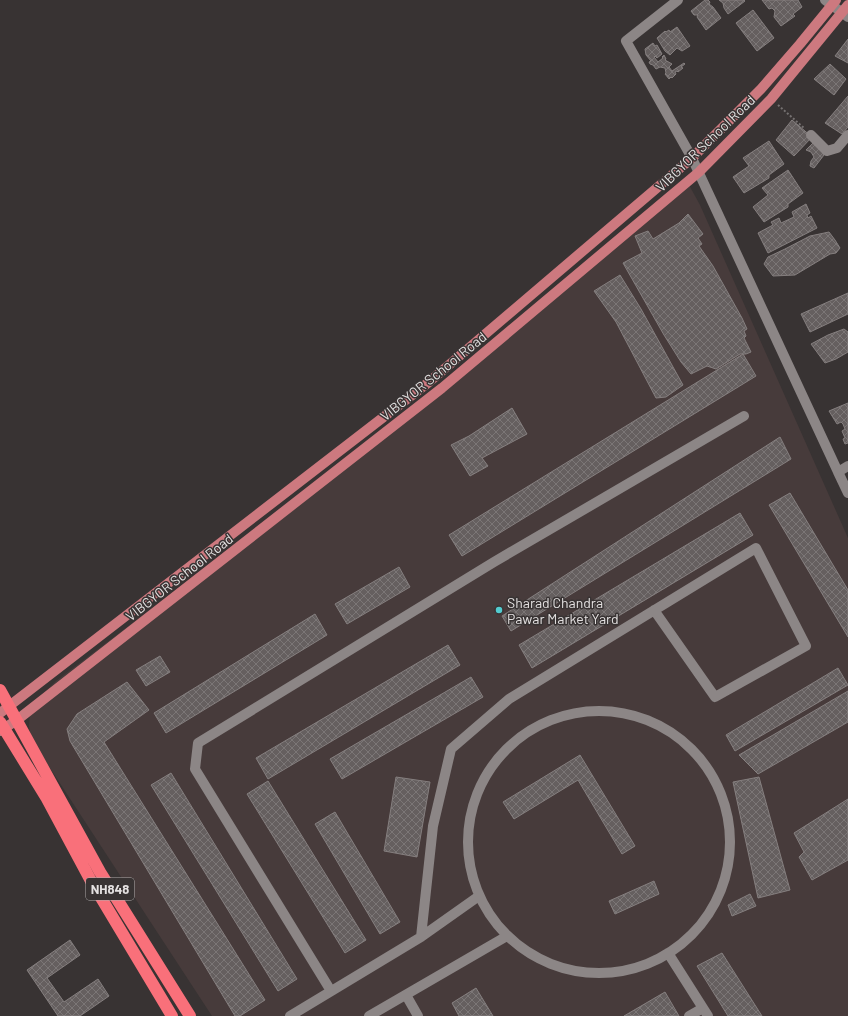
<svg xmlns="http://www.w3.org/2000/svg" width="848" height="1016" viewBox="0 0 848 1016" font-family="Barlow,sans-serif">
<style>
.built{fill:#473b3b}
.building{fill:url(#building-cross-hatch);stroke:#857f7f}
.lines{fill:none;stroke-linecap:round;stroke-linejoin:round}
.path{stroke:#757171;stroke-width:2;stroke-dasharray:2 2;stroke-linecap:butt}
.minor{stroke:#8c8686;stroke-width:10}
.major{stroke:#cd797f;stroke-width:10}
.highway{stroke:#f9707a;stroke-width:12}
.poi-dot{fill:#52ccd0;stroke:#383333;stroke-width:1.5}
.labels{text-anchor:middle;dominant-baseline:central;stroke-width:3;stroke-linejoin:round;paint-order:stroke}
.shield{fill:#383333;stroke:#b0adad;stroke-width:1}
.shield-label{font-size:13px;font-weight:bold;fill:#e4e1e1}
.street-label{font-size:14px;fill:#e4e1e1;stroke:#383333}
.poi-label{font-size:14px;fill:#e4e1e1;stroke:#383333;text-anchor:start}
</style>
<defs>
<pattern id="building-cross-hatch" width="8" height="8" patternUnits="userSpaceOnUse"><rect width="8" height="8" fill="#655f5f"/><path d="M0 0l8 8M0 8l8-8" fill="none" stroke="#7b7676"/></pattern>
</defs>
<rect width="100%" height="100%" fill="#383333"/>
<path class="built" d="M689 185 700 205 848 538V1016H212L31 739 29 726 30 714 38 699 56 681 377 437Z"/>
<path class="building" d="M705 0H708L710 2 709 4 713 7 721 18 706 30 697 17 698 15H694L691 11Z
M719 0H744L745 1 728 14 724 8 723 3Z
M762 0H798L802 7 793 14 795 16 781 26 774 17 775 11 772 8 769 9Z
M753 10 774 38 757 51 736 23Z
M677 27 690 46 682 51 677 48 670 55 665 51 657 38 665 31 666 32 669 30 670 32Z
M848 39V63L835 56Z
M653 43 655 46 657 45 662 54 657 58 655 56 654 57 658 62 663 58 662 57 664 55 666 59 665 60 672 64 669 67 672 71 684 63 685 64 681 67 683 68 678 72 677 71 675 72 676 74 672 78 671 77 669 79 665 74 666 73 665 68 660 67 656 69 653 65 650 64 649 62 651 61 646 55 645 49Z
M830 64 846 79 834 95 814 79Z
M848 96V127L842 134 825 123Z
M792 120 812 137 794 156 776 140Z
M769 141 784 164 769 175V178L744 193 733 177 749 166 743 158Z
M815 141 824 155 814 168 810 166 811 161 814 157 811 152 806 150Z
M788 170 803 193 788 204V207L764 222 753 207 768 195 762 188Z
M806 204 810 213 807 215 808 218 811 216 817 228 768 253 758 233 773 225 771 222 779 218 781 223 794 217 792 212Z
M688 214 703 234 698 238 702 244 699 246 713 266 742 318 747 329 744 331 746 336 744 338 751 352 746 354H740L716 369 707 366 691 374 681 362 664 335 623 263 642 253 635 236 648 231 653 239 679 223Z
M829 232 835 240 840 248 836 253 830 254 795 275 773 276 764 264 768 257 785 249 810 236Z
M620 275 641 309 683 385 666 397 656 398 616 322 594 291Z
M848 293V314L810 332 801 314Z
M844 329 848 332V352L836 359 825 363 811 344 828 335Z
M743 354 756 376 462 556 449 535Z
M848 403V443L845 444 843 439 845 438 842 431 845 429 843 424 841 422 837 424 829 411Z
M512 408 527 434 482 458 488 466 470 476 451 445 469 436Z
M780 437 791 459 511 631 502 616Z
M790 493 848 590V637L769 505Z
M740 513 753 535 532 668 519 645Z
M399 567 410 587 347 624 335 604Z
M315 614 327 635 166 733 154 713Z
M448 645 460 665 268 779 256 758Z
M160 656 170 672 146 686 136 670Z
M838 668 848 685 735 751 726 735Z
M471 677 483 697 342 779 330 759Z
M127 682 149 710 104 742 265 1000 240 1016H235L70 741 67 729 77 714Z
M848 691V722L758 774 739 755Z
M580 755 635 846 622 854 578 780 514 819 503 802Z
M171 773 297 979 278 991 151 785Z
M396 777 430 782 417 857 384 851Z
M759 777 790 890 758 898 733 782Z
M268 781 366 940 345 953 247 794Z
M848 799V860L812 880 799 857 804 852 794 833Z
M335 812 400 922 380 934 315 824Z
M654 881 659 894 615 914 609 901Z
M750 894 756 906 732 916 728 905Z
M70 940 80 955 47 978 64 1002 98 979 109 996 80 1016H58L27 970Z
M722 953 762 1016H728L697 966Z
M476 988 493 1016H459L452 1003Z
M665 992 679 1016H624Z"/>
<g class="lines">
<path class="path" d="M778 105 804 128"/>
<path class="minor" d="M678 0 626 41 692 158 838 472
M825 0 848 17
M811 135 827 151 837 148 848 135
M848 466 838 472 848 493
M468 842a131 131 0 1 1 262 0a131 131 0 1 1-262 0Z
M421 937 433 826 451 749 509 699 756 548 806 646 715 697 654 610
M668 953 708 1016
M331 991 195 769 198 743 494 562 744 416
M406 995 418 1016
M290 1016 421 937 479 896
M369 1016 507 936
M689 1016 703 1008"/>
<path class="major" d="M0 713 429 382 692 158 761 89 800 44 836 0
M0 731 17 720 442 388 699 172 771 99 848 5"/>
<path class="highway" d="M0 690 100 872 190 1016
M0 722 46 797 91 881 172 1016"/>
</g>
<circle class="poi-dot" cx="499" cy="610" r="4"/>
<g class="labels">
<rect class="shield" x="86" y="878" width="48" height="22" rx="3"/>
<g class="shield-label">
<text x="110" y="889">NH848</text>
</g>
<g class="street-label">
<text transform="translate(705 143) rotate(-44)">VIBGYOR School Road</text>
<text transform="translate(433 376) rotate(-39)">VIBGYOR School Road</text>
<text transform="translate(179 577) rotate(-38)">VIBGYOR School Road</text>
</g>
<g class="poi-label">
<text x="507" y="602">Sharad Chandra<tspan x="507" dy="16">Pawar Market Yard</tspan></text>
</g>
</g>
</svg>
